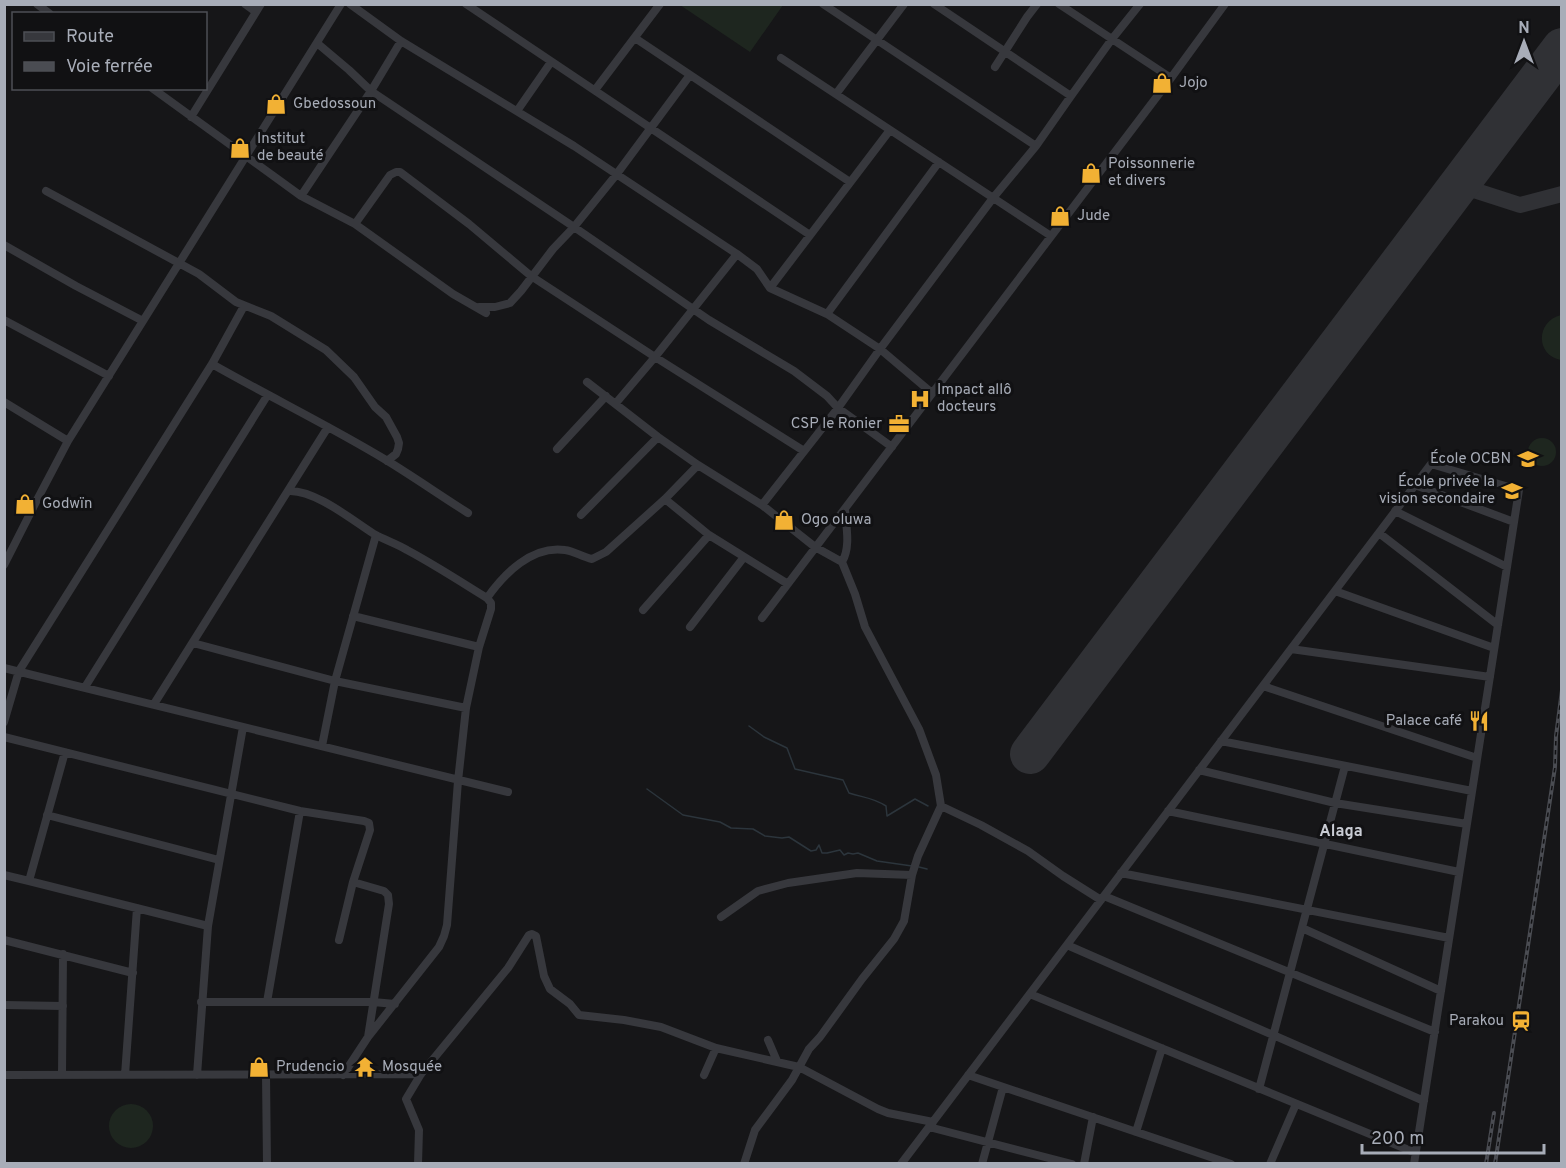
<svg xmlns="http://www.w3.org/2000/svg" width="1566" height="1168" viewBox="0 0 1566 1168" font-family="Overpass,sans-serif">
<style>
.green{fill:#1e261f}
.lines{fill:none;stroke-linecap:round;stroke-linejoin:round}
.stream{stroke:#2c353c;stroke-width:1.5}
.taxiway{stroke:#303135;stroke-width:16}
.runway{stroke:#303135;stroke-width:40}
.minor{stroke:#37383d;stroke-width:8}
.rail-casing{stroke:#4a4c52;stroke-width:4}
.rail{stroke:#111113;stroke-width:1.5;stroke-dasharray:4.5;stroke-linecap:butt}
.labels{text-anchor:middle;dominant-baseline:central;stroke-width:6;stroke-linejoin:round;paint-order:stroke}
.poi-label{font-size:15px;fill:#a8adb8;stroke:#111113;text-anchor:start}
.neighbourhood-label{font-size:16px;font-weight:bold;fill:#c9ccd4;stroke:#111113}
</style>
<rect width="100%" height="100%" fill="#161618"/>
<path class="green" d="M680 5H783L750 52Z
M1561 315H1562L1561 360C1535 355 1536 321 1561 315Z
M1528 452a14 14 0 1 1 28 0a14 14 0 1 1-28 0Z
M109 1126a22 22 0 1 1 44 0a22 22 0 1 1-44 0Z"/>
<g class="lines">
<path class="stream" d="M749 726 764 737 787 748 795 769 843 780 849 793C864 798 872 797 886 806L887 816 915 799 928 806
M647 789 683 815 720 822 731 828 753 829 765 836 782 838 789 837 811 851 816 850 819 845 822 853H827L840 850 844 855 848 853 853 854 858 853 877 861 912 866
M919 867 927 869"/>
<path class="taxiway" d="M1458 185 1520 205 1562 194"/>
<path class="runway" d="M1030 754 1562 48"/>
<path class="minor" d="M37 4 50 14
M245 4 256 12
M350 4 401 41 574 146 737 254 757 269 770 288 827 314 880 349 932 393
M466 4 810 235
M823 4 1036 146
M934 4 1071 96
M1059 4 1171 78
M635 38 850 182
M317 43 349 70 371 91 574 227 709 320 794 371 827 396 838 408 892 447
M781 58 1051 236
M995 67 1027 17 1037 4
M152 88 301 196 355 224 453 294 486 313
M595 90 660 4
M836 94 904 4
M517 111 551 62
M191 117 261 4
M46 191 199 274 236 302 271 316 326 350 354 377 375 407 386 417 397 437 399 443 398 449 396 454 387 461
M301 196 371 91 401 41
M355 224 390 175 396 172H400L469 224 531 276 655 357 804 451
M4 245 76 286 143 321
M770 288 890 130
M479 307H495L510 303 521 291 553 249 574 227 616 175 690 75
M827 314 939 162
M4 320 109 376
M212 364C270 397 330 426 386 460 414 477 441 496 468 513
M587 382 658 437 698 465 762 505 815 547 842 562
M4 402 68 441
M616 403 655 357 737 254
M557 449 606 396
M1415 485 1514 522
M288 491C314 489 352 520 374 534 385 540 397 544 407 550 435 565 461 582 487 598L491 603V609L479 647 466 708 458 781 447 925 444 936 439 947 368 1037 343 1075
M665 499 709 535 788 584
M762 505 838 408 880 349 993 198 1036 146 1071 96 1112 39 1140 4
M1395 511 1507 567
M581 515 658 437
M1379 533 1498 625
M4 565 38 498 68 441 341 4
M1335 591 1494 648
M487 598C504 574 532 545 565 550 574 551 582 557 592 559L606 552 665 499 698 465
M643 610 709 535
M353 616 479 647
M762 618 1171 78 1225 4
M690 627 744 557
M193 643 335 681 466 708
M1291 649 1490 677
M4 668 508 792
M1263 686 1477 758
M85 687 267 396
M154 704 328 427
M4 722 19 671 212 364 244 306
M4 737 300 811 364 821 369 823 370 830 353 882 339 940
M1221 741 1472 791
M322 746 335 681 376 535
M65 752 29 881 208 926
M1199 770 1335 803 1467 824
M941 806 981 825 1028 851 1063 876 1101 900
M1168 811 1459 872
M47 815 219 860
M1121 873 1449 938
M4 875 29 881
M353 882 384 891 388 895 389 904 368 1037
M1104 896 1435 1032
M721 917 758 891 788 883 857 873 912 875
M1302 928 1441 991
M4 940 133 973
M1067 945 1424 1101
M1030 994 1416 1153
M201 1002H373L395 1004
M267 1002 300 811
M4 1005 63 1006
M768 1040 777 1061
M4 1075 421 1074
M62 1075 63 954
M125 1075 137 908
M197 1075 208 926 243 727
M266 1075 267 1164
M704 1075 716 1048
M968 1075 1231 1164
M1259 1089 1345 766
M929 1127 1072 1164
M1136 1132 1162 1048
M418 1164 419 1130 406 1099 421 1074 508 968 529 935 532 934 536 936 544 976 550 989 570 1004 579 1015 624 1020 661 1027 716 1048 799 1067 878 1109 888 1113 933 1122
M744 1164 755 1130 792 1080 809 1049 820 1037 862 979 894 939 904 921 912 875 918 856 941 806 936 775 919 729 865 627 855 594 842 562C851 547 846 526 845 509
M901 1164 1431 464 1519 490 1414 1164
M982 1164 1003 1087
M1084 1164 1093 1117
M1270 1164 1296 1104"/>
<g class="rail-casing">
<path id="rail" d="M1486 1164 1494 1113
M1495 1164 1555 767 1556 736 1562 690"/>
</g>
<use href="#rail" class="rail"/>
</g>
<defs>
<g id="shop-bare" transform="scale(1.62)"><path d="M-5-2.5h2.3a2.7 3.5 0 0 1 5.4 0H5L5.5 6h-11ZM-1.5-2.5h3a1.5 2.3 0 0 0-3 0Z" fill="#f2b134" stroke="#111113" stroke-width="2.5" paint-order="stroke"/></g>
<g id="hospital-bare" transform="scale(1.62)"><path d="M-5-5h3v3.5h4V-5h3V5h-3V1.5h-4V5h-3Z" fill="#f2b134" stroke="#111113" stroke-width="2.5" paint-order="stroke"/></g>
<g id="office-bare" transform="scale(1.62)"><path d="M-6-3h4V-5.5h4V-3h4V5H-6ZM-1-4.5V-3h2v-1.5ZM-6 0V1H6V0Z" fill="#f2b134" stroke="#111113" stroke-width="2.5" paint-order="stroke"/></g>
<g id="school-bare" transform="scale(1.62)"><path d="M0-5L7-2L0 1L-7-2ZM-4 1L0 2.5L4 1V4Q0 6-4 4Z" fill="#f2b134" stroke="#111113" stroke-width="2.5" paint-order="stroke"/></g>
<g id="restaurant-bare" transform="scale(1.62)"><path d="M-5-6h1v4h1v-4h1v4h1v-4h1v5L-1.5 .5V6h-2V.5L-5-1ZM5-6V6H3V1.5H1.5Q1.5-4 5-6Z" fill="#f2b134" stroke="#111113" stroke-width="2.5" paint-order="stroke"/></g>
<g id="station-bare" transform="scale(1.62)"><path d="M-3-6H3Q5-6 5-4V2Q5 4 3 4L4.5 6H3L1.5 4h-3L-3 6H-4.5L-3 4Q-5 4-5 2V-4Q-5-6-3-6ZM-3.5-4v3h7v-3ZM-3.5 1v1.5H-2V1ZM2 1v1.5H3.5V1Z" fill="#f2b134" stroke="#111113" stroke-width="2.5" paint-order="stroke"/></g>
<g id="temple-bare" transform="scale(1.62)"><path d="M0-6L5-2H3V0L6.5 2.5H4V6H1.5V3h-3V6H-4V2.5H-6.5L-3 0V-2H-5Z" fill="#f2b134" stroke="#111113" stroke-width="2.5" paint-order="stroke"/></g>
</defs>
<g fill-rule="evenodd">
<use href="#shop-bare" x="1162" y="83"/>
<use href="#shop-bare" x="276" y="104"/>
<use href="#shop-bare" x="240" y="148"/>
<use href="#shop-bare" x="1091" y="173"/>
<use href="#shop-bare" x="1060" y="216"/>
<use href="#hospital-bare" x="920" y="399"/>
<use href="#office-bare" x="899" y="424"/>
<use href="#school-bare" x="1528" y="459"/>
<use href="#school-bare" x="1512" y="491"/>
<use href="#shop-bare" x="25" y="504"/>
<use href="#shop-bare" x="784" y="520"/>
<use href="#restaurant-bare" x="1479" y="721"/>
<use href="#station-bare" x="1521" y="1021"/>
<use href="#shop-bare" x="259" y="1067"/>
<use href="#temple-bare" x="365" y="1067"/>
</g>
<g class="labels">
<g class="poi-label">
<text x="1179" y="83">Jojo</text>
<text x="293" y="104">Gbedossoun</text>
<text x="257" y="139">Institut<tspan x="257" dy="17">de beauté</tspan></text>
<text x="1108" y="164">Poissonnerie<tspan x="1108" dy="17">et divers</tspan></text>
<text x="1077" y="216">Jude</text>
<text x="937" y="390">Impact allô<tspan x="937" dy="17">docteurs</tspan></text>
<text x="882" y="424" text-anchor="end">CSP le Ronier</text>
<text x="1511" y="459" text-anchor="end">École OCBN</text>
<text x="1495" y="482" text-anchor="end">École privée la<tspan x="1495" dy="17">vision secondaire</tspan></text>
<text x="42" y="504">Godwïn</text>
<text x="801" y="520">Ogo oluwa</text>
<text x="1462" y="721" text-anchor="end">Palace café</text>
<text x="1504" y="1021" text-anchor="end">Parakou</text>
<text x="276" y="1067">Prudencio</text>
<text x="382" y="1067">Mosquée</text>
</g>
<g class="neighbourhood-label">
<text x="1341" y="832">Alaga</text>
</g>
</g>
<rect width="1566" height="1168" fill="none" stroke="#a8adb8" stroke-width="12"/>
<rect x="12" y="12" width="195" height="78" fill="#111113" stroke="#4d4f55" stroke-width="1.5"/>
<rect x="24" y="32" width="30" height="9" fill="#37383d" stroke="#4d4f55" stroke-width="1.5"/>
<text x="66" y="42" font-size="18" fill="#a8adb8">Route</text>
<rect x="24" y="62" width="30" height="9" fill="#4a4c52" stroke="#4d4f55" stroke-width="1.5"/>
<text x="66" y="72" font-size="18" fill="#a8adb8">Voie ferrée</text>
<g transform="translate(1524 42)" stroke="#111113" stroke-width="4.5" paint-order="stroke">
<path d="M0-4.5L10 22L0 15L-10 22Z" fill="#a8adb8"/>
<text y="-9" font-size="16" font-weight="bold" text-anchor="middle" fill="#a8adb8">N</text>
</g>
<path d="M1362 1144v9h182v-9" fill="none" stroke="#a8adb8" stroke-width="3"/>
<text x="1371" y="1144" font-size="18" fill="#a8adb8" stroke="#111113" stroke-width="4.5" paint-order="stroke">200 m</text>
</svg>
